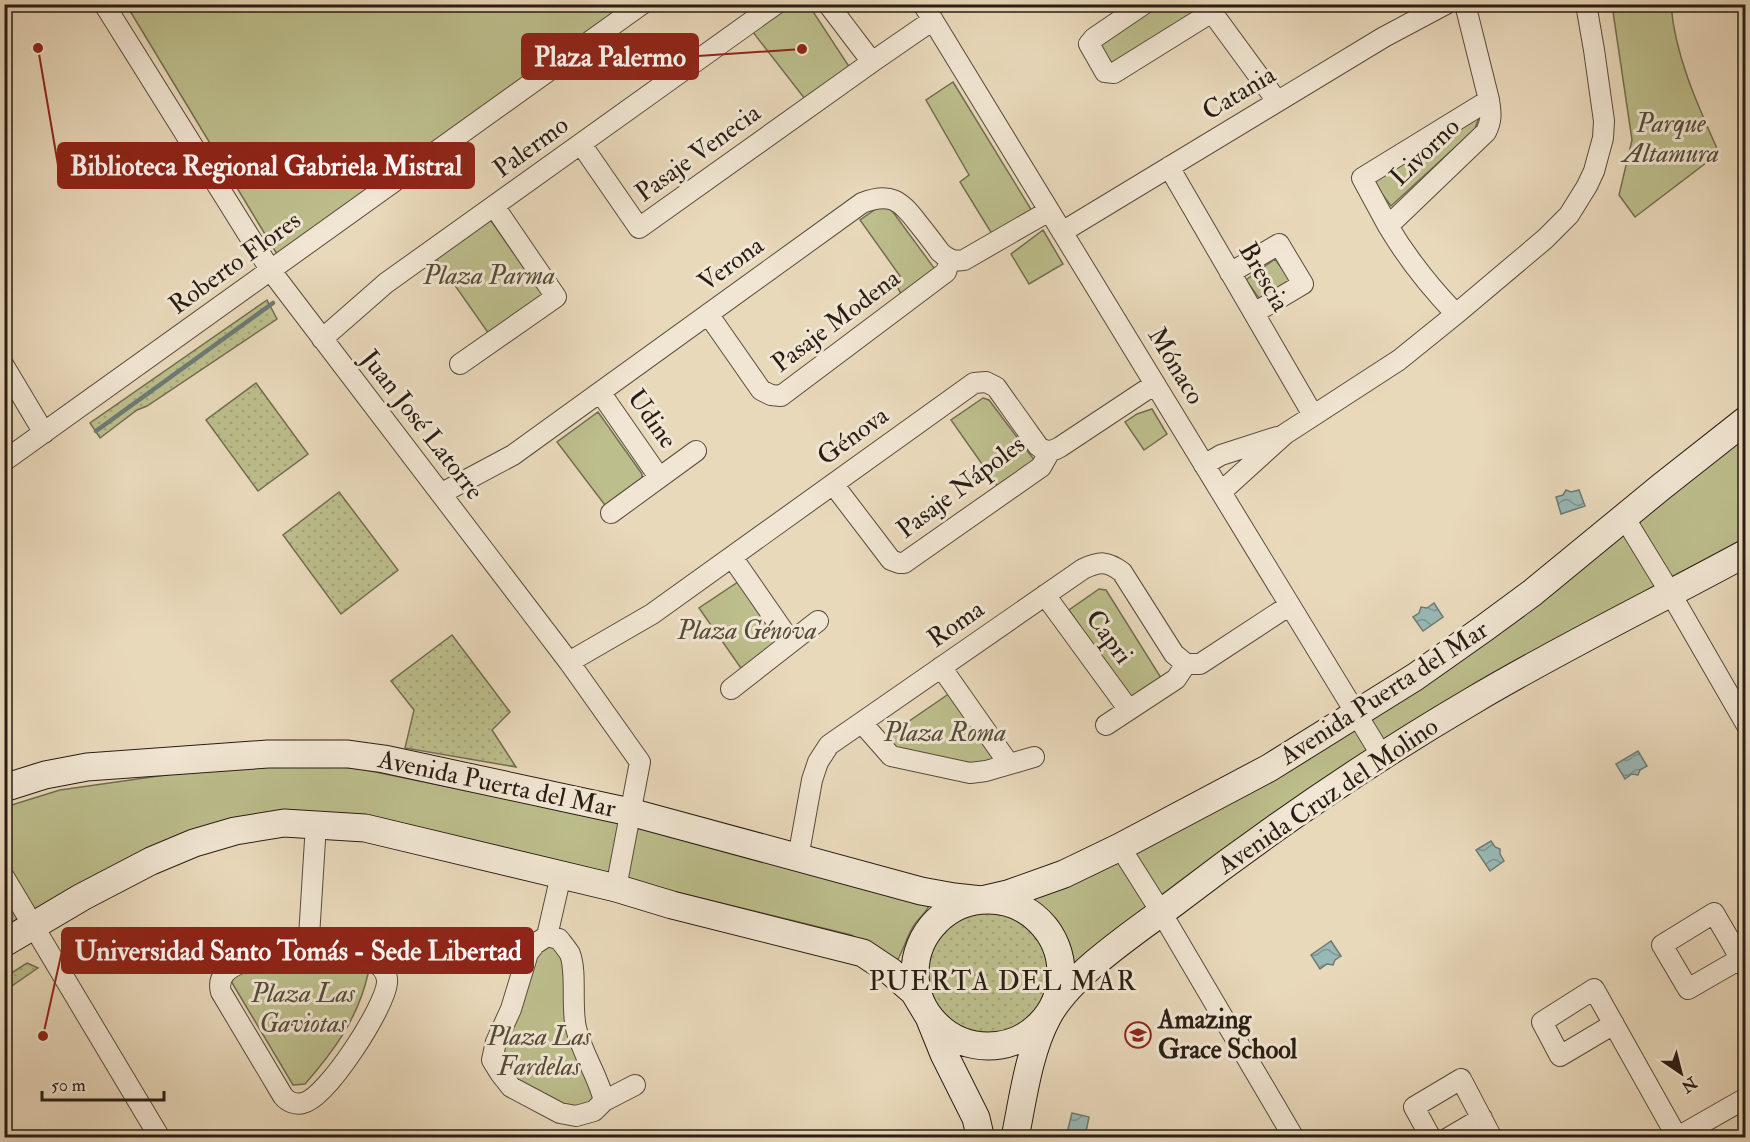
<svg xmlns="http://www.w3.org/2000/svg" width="1750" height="1142" viewBox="0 0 1750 1142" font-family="'IM FELL Double Pica',serif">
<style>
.grass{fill:url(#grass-dots);stroke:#726e50;stroke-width:1.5}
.green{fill:#bcbe8c;stroke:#726e50;stroke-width:1.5}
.water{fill:url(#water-waves);stroke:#6c7b75;stroke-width:1.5}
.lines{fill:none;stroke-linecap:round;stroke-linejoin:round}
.stream{stroke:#6c7b75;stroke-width:4.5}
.street-casing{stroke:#584c3e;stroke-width:22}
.secondary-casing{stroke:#281d14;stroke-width:29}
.street{stroke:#f1e6d3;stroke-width:20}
.secondary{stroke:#f1e6d3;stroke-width:27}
.labels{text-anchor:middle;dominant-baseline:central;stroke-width:6;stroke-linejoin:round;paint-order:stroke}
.street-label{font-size:26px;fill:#281d14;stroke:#f1e6d3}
.park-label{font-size:26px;font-style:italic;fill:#544d38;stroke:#f1e6d3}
.poi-label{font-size:26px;font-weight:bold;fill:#281d14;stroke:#f1e6d3;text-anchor:start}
.neighbourhood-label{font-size:27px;letter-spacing:1.5px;fill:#281d14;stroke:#f1e6d3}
.leader{fill:none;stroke:#8f2418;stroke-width:2}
.callout-dot{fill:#8f2418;stroke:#f1e6d3;stroke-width:2}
.callout{fill:#8f2418;stroke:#8f2418;stroke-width:2}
.callout-label{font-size:27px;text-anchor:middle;font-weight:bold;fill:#fff}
</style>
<defs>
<pattern id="grass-dots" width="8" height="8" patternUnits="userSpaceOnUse" patternTransform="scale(1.5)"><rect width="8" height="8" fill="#bcbe8c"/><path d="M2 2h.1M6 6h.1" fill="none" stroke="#a2a378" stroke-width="1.8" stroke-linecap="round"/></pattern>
<pattern id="water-waves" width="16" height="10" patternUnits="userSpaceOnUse" patternTransform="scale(1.5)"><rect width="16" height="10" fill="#99b9b6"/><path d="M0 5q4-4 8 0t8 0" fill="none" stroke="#7d9693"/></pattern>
</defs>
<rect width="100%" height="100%" fill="#e9d9bb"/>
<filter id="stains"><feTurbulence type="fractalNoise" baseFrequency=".00333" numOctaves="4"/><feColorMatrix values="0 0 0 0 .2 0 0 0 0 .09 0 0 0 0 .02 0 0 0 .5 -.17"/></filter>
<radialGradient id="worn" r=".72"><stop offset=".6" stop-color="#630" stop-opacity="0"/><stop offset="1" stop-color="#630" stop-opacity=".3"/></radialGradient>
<path class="grass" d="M267 300 277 319 147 406 137 410 100 438 90 423Z
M256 383 308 454 258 491 206 420Z
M339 492 398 570 341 614 283 535Z
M452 635 510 712 492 730 516 767 405 748 414 710 391 681Z
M927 972a61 61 0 1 1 122 0a61 61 0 1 1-122 0Z
M27 963 38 968 6 990 5 993V977Z"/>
<path class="green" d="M141 4 633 5 277 254 130 11Z
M789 5H805L812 10 850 68 805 99 752 31Z
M1154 5H1190L1196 15 1120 63 1108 64 1098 50 1103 39Z
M1612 5H1671C1675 56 1698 106 1719 153L1635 217 1619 195 1632 140Z
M953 82 1032 211 992 234 960 182 969 175 926 100Z
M1479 117 1475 129 1391 206 1373 182 1383 172Z
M883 204 893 212 937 272 903 297 896 285 900 276 860 220Z
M489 218 543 295 489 334 435 257Z
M1043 230 1063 264 1029 284 1011 254Z
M1275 259 1290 280 1261 301 1246 280Z
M983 398 989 400 1038 465 1001 491 951 420Z
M1152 409 1167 434 1144 450 1125 422 1137 414Z
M598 412 642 474 643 489 611 513 557 442Z
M1745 431V550L1603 621 1074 968C1070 937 1059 909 1026 901L1189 821Z
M741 580 787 641 745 674 699 608Z
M1099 589 1106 590 1163 681 1131 702 1069 610Z
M953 691 1003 762 985 767 894 753 886 737Z
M311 764 361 769 644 827 930 903C928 912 918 918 913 927 907 937 904 948 898 959H892L851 935 379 819H244L5 934V807L60 790 201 770Z
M548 941 566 956 596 1087 592 1107 562 1109 503 1071 501 1043 532 955Z
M286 963H328L365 970 368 974C358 1018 334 1051 305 1084L293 1085 231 981 232 974Z"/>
<path class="water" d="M1566 490 1571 492 1579 490 1585 506 1561 514 1556 497 1563 495Z
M1434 603 1443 617 1423 631 1413 617 1419 613 1421 607 1427 608Z
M1638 751 1647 766 1640 770 1638 775 1632 774 1625 779 1616 764Z
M1491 841 1495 847 1500 849V854L1504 861 1490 871 1476 850Z
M1331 941 1341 956 1335 960 1333 965 1327 964 1320 969 1311 955Z
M1072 1113 1089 1117 1085 1137H1066Z"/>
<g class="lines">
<path class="stream" d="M96 431 273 303"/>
<g class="street-casing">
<path id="street" d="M104 4 271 271 569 662 640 762 616 888
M828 4 872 62 933 20
M923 4 1382 756
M1144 4 1094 38 1089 44 1105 72 1114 73 1212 12
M1206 4 1277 101
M581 144 639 228 872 62
M1169 167 1313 415
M1388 226 1362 178 1489 100
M1062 232 1384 37 1446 4
M1230 273 1279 244 1303 284 1254 313
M708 314 761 390 771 395 781 396 946 272 950 259
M1456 314C1430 287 1407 258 1388 226L1486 132C1492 120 1491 113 1489 100L1465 4
M322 339 386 283 776 4
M460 364 556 297 494 206
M4 366 44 433
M600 392 659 477
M4 461 642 4
M1204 465 1221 455 1277 437
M833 484 891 560 899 563H904L1041 467 1050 451
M1221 492 1285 434 1399 360 1456 314 1545 239 1569 215 1587 186 1594 171 1603 138 1604 121 1594 50 1586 4
M442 493 513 455 862 203C890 192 900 200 917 222 925 232 933 242 940 252 947 259 954 262 964 260L1049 211
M611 513 696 451
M1624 517 1671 594 1746 724
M732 557 791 642
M1045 595 1129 710
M569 662 652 614 974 383 986 382 996 387 1038 446C1045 452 1052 452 1060 447L1155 384
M941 667 1009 764
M731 689 818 621
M862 723 891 756 970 773 986 771 1034 757
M1106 725 1176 679 1186 664
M1120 847 1161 912 1294 1138
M798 858 812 780 818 762 829 745 1083 569C1100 561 1107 561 1122 572L1174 654 1186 664H1200L1290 605
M4 877 160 1138
M547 936 559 939C562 943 567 949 570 954 577 972 571 1006 576 1028 582 1054 598 1075 604 1101L594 1111 576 1116 560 1113 511 1087 500 1073 492 1060 496 1042 511 1009 528 953 535 944Z
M547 936 561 875
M308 953 373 961C381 966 388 973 387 983 385 1007 327 1098 303 1103 295 1105 288 1102 283 1096L221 992C211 956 285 955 308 953Z
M308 953 316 824
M1740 959 1688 989 1662 945 1714 913 1746 968
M1614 1024 1560 1056 1542 1022 1594 989 1677 1137
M604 1101 635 1085
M1431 1138 1414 1107 1461 1079 1492 1138
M1448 1138 1482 1118
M1676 1138 1746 1098"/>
</g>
<g class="secondary-casing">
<path id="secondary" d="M4 788 45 775 87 767 268 754H348L384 759 630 812 921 891 954 897 982 900 1008 894 1064 874 1120 847 1269 768 1415 677 1483 629 1532 593 1661 487 1746 420
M915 973a73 73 0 1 1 146 0a73 73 0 1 1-146 0Z
M4 943 82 897 151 861 194 843 235 831 284 823 365 828 616 888 672 905 863 953 890 971 914 992 929 1017 944 1054 976 1118 979 1131V1138
M1015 1138C1023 1098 1029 1051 1048 1016 1072 973 1135 932 1174 903 1269 830 1368 762 1472 701 1561 648 1654 603 1746 553"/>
</g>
<use href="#street" class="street"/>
<use href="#secondary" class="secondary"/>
</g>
<defs>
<g id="school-ring" transform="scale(1.35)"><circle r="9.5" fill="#f1e6d3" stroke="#8f2418" stroke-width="1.5"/><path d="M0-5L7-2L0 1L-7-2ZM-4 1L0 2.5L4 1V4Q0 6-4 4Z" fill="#8f2418"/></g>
</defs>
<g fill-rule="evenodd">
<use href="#school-ring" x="1138" y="1035"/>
</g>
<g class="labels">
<g class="street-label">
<text transform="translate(1239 93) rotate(-31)">Catania</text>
<text transform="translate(531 147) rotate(-36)">Palermo</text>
<text transform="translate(1425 152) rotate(-44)">Livorno</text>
<text transform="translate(698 153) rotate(-36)">Pasaje Venecia</text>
<text transform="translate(235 263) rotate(-36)">Roberto Flores</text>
<text transform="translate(731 264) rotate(-36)">Verona</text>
<text transform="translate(1264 277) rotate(60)">Brescia</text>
<text transform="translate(836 321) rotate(-37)">Pasaje Modena</text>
<text transform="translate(1176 366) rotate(59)">Mónaco</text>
<text transform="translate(652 419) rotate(55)">Udine</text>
<text transform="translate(422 425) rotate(52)">Juan José Latorre</text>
<text transform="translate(853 436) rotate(-36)">Génova</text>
<text transform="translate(961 487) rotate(-37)">Pasaje Nápoles</text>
<text transform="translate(956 624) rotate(-35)">Roma</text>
<text transform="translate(1109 637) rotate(54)">Capri</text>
<text transform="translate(1384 693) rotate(-33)">Avenida Puerta del Mar</text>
<text transform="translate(497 784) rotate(12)">Avenida Puerta del Mar</text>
<text transform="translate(1328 796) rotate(-34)">Avenida Cruz del Molino</text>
</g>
<g class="park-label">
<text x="1671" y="124">Parque<tspan x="1671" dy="30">Altamura</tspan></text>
<text x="489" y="276">Plaza Parma</text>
<text x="747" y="631">Plaza Génova</text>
<text x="945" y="733">Plaza Roma</text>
<text x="303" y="994">Plaza Las<tspan x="303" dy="30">Gaviotas</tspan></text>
<text x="539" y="1037">Plaza Las<tspan x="539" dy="30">Fardelas</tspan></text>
</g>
<g class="poi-label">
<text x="1158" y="1020">Amazing<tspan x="1158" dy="30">Grace School</tspan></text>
</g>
<g class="neighbourhood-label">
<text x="1003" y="981">PUERTA DEL MAR</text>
</g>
</g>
<path class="leader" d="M802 49L698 56M38 48L58 165M43 1036L62 951"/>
<g class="callout-dot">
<circle cx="802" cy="49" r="6"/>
<circle cx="38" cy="48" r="6"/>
<circle cx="43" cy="1036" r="6"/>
</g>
<g class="callout">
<rect x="522" y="34" width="176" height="45" rx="6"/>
<rect x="58" y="143" width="416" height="45" rx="6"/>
<rect x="62" y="928" width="471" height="45" rx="6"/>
</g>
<g class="callout-label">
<text x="610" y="66">Plaza Palermo</text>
<text x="266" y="175">Biblioteca Regional Gabriela Mistral</text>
<text x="298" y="960">Universidad Santo Tomás - Sede Libertad</text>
</g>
<rect width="1750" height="1142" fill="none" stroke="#e9d9bb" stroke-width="24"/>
<rect x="6" y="6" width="1738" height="1130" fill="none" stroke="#281d14" stroke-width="3"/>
<rect x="12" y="12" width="1726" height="1118" fill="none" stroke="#281d14" stroke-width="1.5"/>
<g transform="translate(1681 1073) rotate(145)" stroke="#f1e6d3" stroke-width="4.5" paint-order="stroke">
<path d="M0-4.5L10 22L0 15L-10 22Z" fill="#281d14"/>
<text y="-9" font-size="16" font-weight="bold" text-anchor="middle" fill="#281d14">N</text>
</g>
<path d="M42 1091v9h122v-9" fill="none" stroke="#281d14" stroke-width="3"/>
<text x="51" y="1091" font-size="18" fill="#281d14" stroke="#f1e6d3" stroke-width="4.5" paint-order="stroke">50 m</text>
<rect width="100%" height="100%" filter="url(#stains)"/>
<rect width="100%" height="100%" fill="url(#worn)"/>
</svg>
